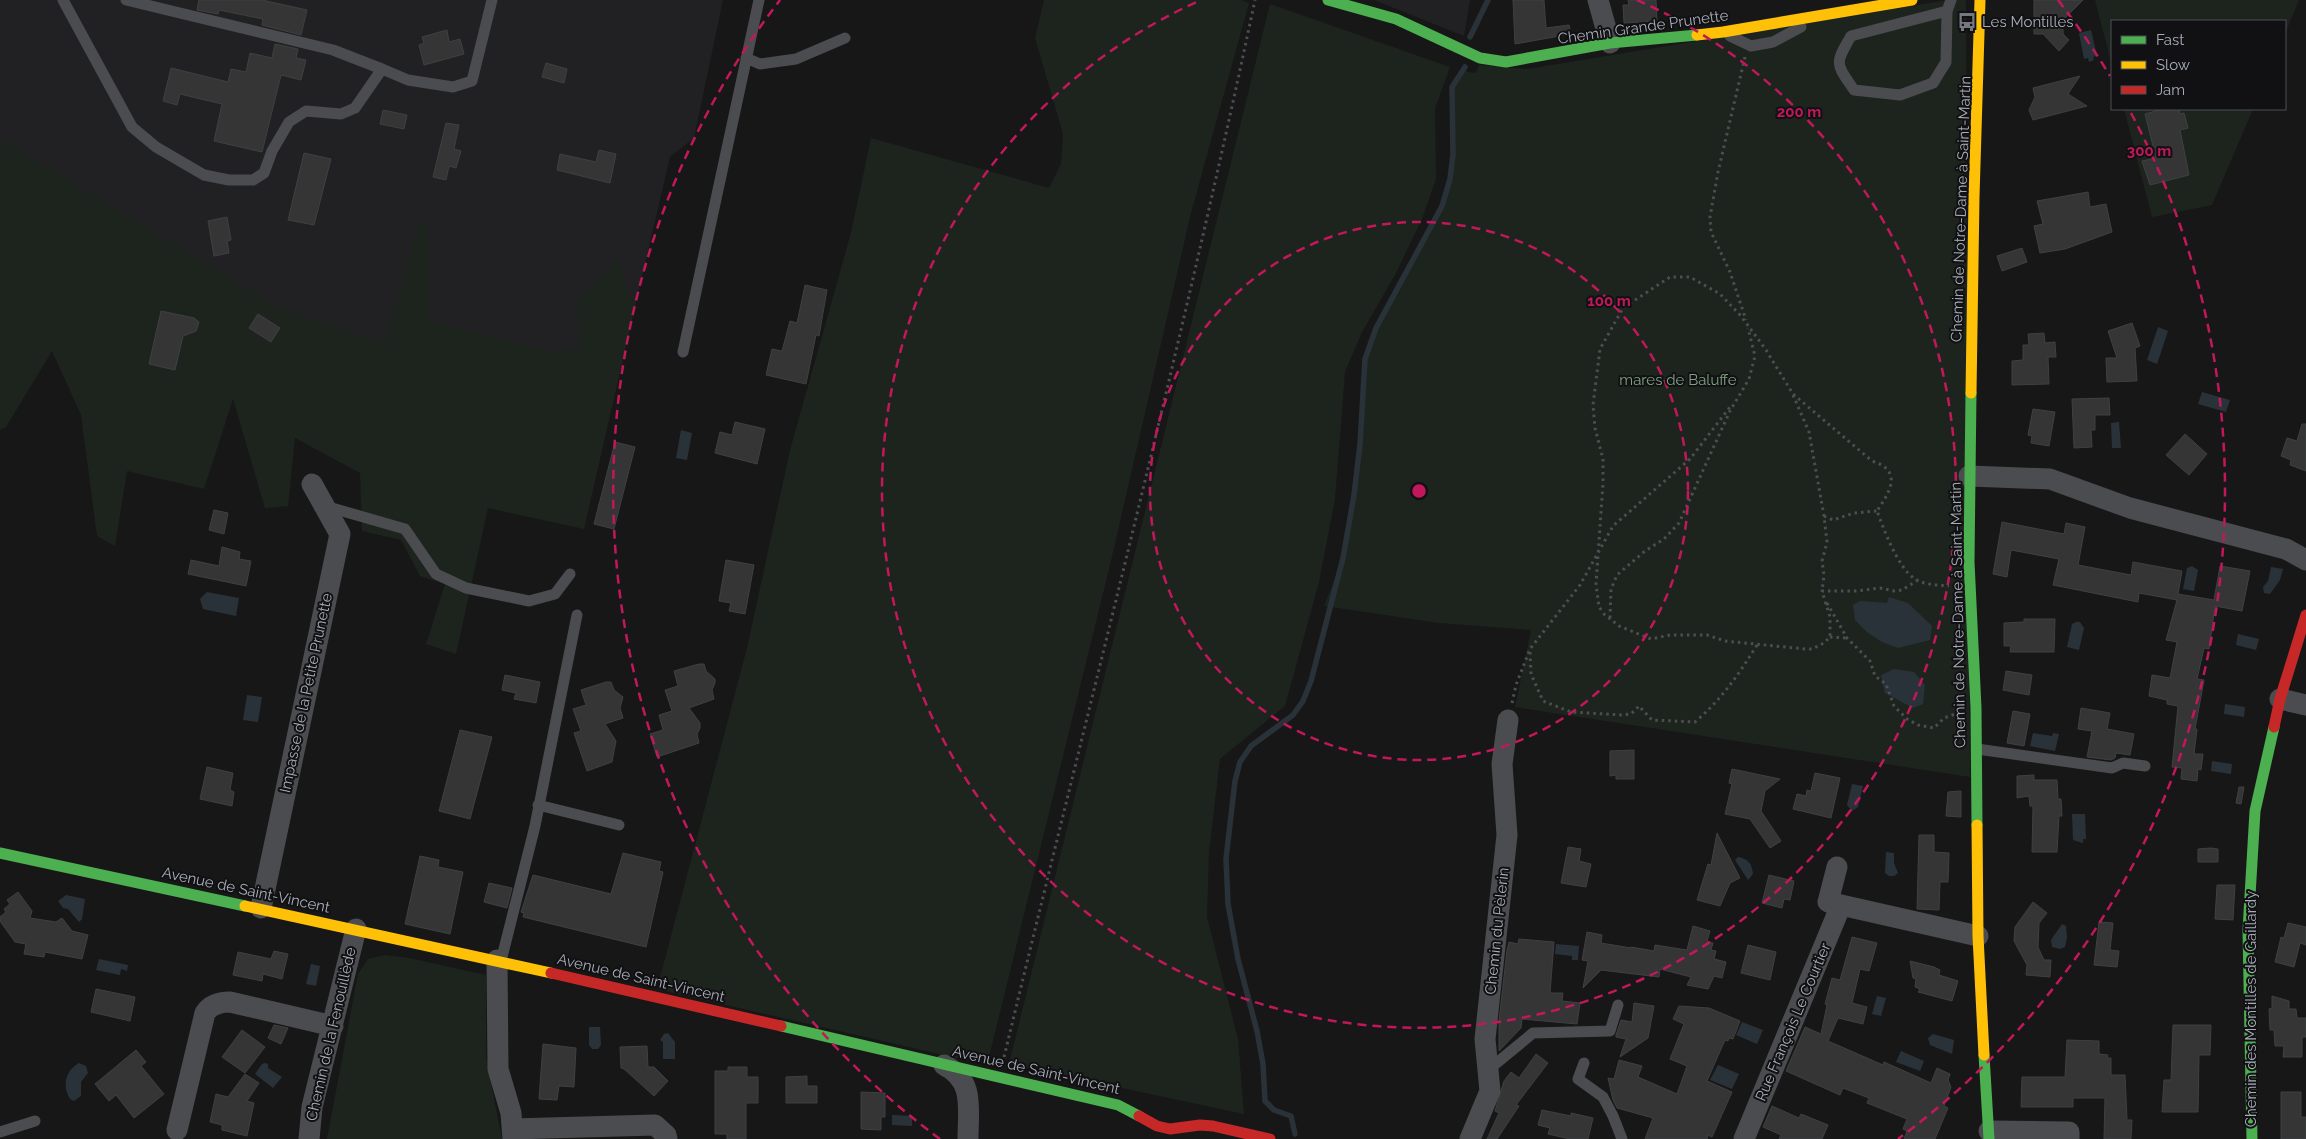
<svg xmlns="http://www.w3.org/2000/svg" width="2306" height="1139" viewBox="0 0 2306 1139" font-family="Raleway,sans-serif">
<style>
.built{fill:#212123}
.green{fill:#1d241e}
.water{fill:#2a3239}
.lines{fill:none;stroke-linecap:round;stroke-linejoin:round}
.stream{stroke:#2a3239;stroke-width:5.5}
.building{fill:#353536;stroke:#3f4043}
.path{stroke:#4d4e52;stroke-width:3;stroke-dasharray:2.5 4;stroke-linecap:butt}
.lane{stroke:#4b4c50;stroke-width:11}
.street{stroke:#4b4c50;stroke-width:21}
.fast{stroke:#4caf50;stroke-width:11}
.slow{stroke:#ffc107;stroke-width:11}
.jam{stroke:#c62828;stroke-width:11}
.ring{fill:none;stroke:#c2185b;stroke-width:2.5;stroke-dasharray:9 6}
.labels{text-anchor:middle;dominant-baseline:central;stroke-width:4;stroke-linejoin:round;paint-order:stroke}
.poi-label{font-size:15px;fill:#a8adb8;stroke:#111113;text-anchor:start}
.street-label{font-size:15px;fill:#a8adb8;stroke:#111113}
.park-label{font-size:15px;fill:#7fa381;stroke:#111113}
.centre{fill:#c2185b;stroke:#111113;stroke-width:2.5}
.ring-label{font-size:15px;text-anchor:middle;font-weight:bold;fill:#c2185b;stroke:#111113;stroke-width:4;stroke-linejoin:round;paint-order:stroke}
</style>
<rect width="100%" height="100%" fill="#171717"/>
<path class="built" d="M0 0H723L694 138 670 157 612 405 366 412 0 151Z
M1374 0H1470L1464 36Z"/>
<path class="green" d="M1044 0H1241L1249 3 1191 213 1110 565 987 1065 657 989 747 648 790 450 851 233 871 138 1049 188 1061 164 1063 134 1035 38Z
M1948 0H1966L1970 777 1515 707 1531 630 1439 623 1324 606 1343 558 1354 495 1360 444 1365 359 1376 328 1442 206 1450 179 1453 154 1452 87 1464 71 1476 73 1479 65 1527 69Z
M2095 0H2299L2285 34V21H2112V66Z
M1270 4 1450 67 1435 108 1436 179 1422 219 1396 273 1361 334 1345 372 1335 499 1319 582 1285 706 1220 759 1209 852 1207 917 1238 1039 1244 1114 1009 1064Z
M2124 109H2253L2212 205 2152 217Z
M0 138 281 309 385 343 418 226 429 225 428 321 558 353 579 347 577 300 618 258 629 294 637 298 584 529 488 508 456 654 426 644 445 584 420 576 401 540 362 531 360 473 295 438 288 506 265 508 233 399 204 489 127 471 115 546 97 536 81 415 52 351 6 427 0 430Z
M385 955 409 958 486 975V1057L502 1139H327L358 974 368 959Z"/>
<path class="water" d="M2091 30 2097 56 2093 57 2094 60 2089 62 2088 58 2084 59 2079 33Z
M2158 327 2168 331 2157 364 2147 360Z
M2202 392 2230 400 2226 412 2198 404Z
M2119 422 2121 448H2112L2111 423Z
M681 430 692 433 687 460 676 458Z
M2192 566 2198 570 2194 591 2183 589 2187 568Z
M2271 567 2283 569 2280 580 2270 594 2264 593 2263 587 2268 581Z
M207 592 239 598 236 616 203 609 200 599Z
M1889 597 1908 603 1932 626 1930 640 1898 648 1882 642 1867 632 1855 620 1853 605 1860 601 1887 603Z
M2076 622H2080L2084 628 2079 650 2067 647 2072 624Z
M2238 634 2259 639 2256 650 2236 645Z
M1894 669 1914 672 1925 685 1923 704 1913 708 1885 693 1881 675Z
M247 695 262 697 258 722 243 720Z
M2225 704 2245 707 2244 717 2224 714Z
M2033 733 2052 736 2053 733 2059 734 2055 751 2030 746Z
M2212 761 2232 764 2231 774 2211 771Z
M1852 784 1863 786 1858 807 1852 811 1847 805Z
M2072 814H2085L2086 839H2083V843L2073 840Z
M1886 852 1894 853V863L1898 873 1894 876H1889L1885 873Z
M1738 857C1748 859 1752 863 1753 874L1748 880 1735 860Z
M66 895 85 899 82 919 79 922 68 909 63 908 58 901Z
M2062 924 2066 926 2067 937 2065 947 2060 949 2052 947 2051 940Z
M1556 944 1579 946 1578 960H1572V956L1555 954Z
M99 959 128 965 127 971 121 969 120 975 96 970Z
M311 964 320 966 316 986 306 984Z
M1877 996 1886 998 1881 1016 1872 1014Z
M1742 1022 1763 1030 1757 1044 1736 1035Z
M589 1027H600L601 1045 598 1049H592L589 1045Z
M668 1033 675 1042V1059H663V1042L660 1040 664 1034Z
M1933 1034 1954 1040 1952 1054 1930 1045 1928 1038Z
M1901 1051 1924 1061 1920 1071 1896 1062Z
M79 1063 86 1066 88 1073 81 1082V1096L74 1101 70 1099C62 1086 65 1071 79 1063Z
M265 1063 268 1064V1068L282 1077 273 1088 255 1074 262 1064Z
M1718 1065 1739 1074 1732 1089 1710 1080Z
M892 1115 912 1116V1126L892 1125Z"/>
<g class="lines">
<path class="stream" d="M1470 37 1488 0
M1295 1134 1291 1116 1274 1110 1265 1101 1263 1064 1257 1031 1238 959 1228 904 1226 859 1235 781 1240 762 1251 746 1293 715 1303 701 1311 681 1343 558 1354 495 1360 444 1365 359 1376 328 1442 206 1450 179 1453 154 1452 87 1465 67"/>
</g>
<path class="building" d="M199 0H262L307 10 301 35 262 25 263 19 219 10 218 14 197 10Z
M1513 0H1544L1546 28 1569 25 1571 34 1515 44Z
M1628 0H1656L1657 21 1624 23 1623 5H1629Z
M2034 0H2083L2063 20V34L2069 40 2059 51 2043 34H2034Z
M447 30 449 42 460 39 464 54 424 65 419 45 424 43 422 37Z
M275 44 298 49 296 58 306 60 301 80 281 75 262 152 214 141 222 104 180 94 177 105 163 101 171 68 228 82 231 69 246 72 250 53 272 58Z
M546 63 567 69 564 83 542 77Z
M2080 76 2068 94 2087 106 2033 120 2029 110 2035 97 2033 88Z
M2163 109H2179L2180 114 2184 113 2188 128 2180 130 2189 175 2150 185 2142 161 2156 158 2145 114Z
M383 110 407 115 404 129 380 124Z
M446 123 459 125 454 149 461 151 456 168 449 166 446 180 433 177Z
M599 150 616 154 610 183 557 170 560 154 596 162Z
M304 153 331 159 314 225 288 220Z
M2088 192 2090 207 2106 204 2112 232 2065 249 2040 253 2034 226 2043 224 2037 201Z
M227 217 231 240 227 241 229 253 214 256 208 221Z
M2022 248 2027 262 2002 271 1997 256Z
M805 285 827 290 819 336 816 335 806 384 766 375 772 349 782 351 790 321 797 323Z
M161 311 194 318 199 322 196 331 183 336 175 370 149 364Z
M258 314 280 328 271 342 249 328Z
M2132 323 2140 346 2135 348 2137 381 2107 382 2106 358H2117L2108 331Z
M2044 333 2045 343 2055 342 2056 357H2048L2049 384 2012 385V361L2023 360V345H2029L2028 334Z
M2109 398 2110 415H2095V430H2091L2092 447 2074 448 2072 399Z
M2033 409 2055 412 2049 446 2031 443 2032 436 2028 435Z
M735 422 765 429 757 464 715 453 720 432 732 435Z
M2302 424H2306V471L2290 465 2291 460 2281 456 2287 438 2297 441Z
M2185 434 2207 454 2189 475 2166 455Z
M615 442 635 447 614 529 594 524Z
M214 510 228 513 224 534 209 530Z
M2002 522 2064 534 2066 523 2085 527 2078 565 2131 575 2133 562 2182 571 2178 594 2214 600 2220 566 2250 571 2242 611 2215 606 2209 649 2204 648 2197 679 2204 680 2195 729H2197L2194 754H2203L2201 770 2198 769 2197 781 2181 779 2182 768 2172 767 2178 706 2167 704V700L2149 696 2152 675 2170 678 2177 642 2166 640 2177 600 2139 593 2138 602 2053 585 2059 559 2011 550 2007 577 1993 574Z
M222 547 240 552 239 559 251 561 246 586 188 574 191 560 219 566Z
M726 560 754 565 745 614 729 611 731 603 719 601Z
M2024 619H2055L2054 652H2010L2011 646H2004V623L2024 622Z
M699 664H704L706 671 715 679V683L712 690 714 699 689 708 700 723V728L697 734 699 743 657 757 650 734 663 730 659 715 672 711 665 690 678 686 674 671Z
M2006 671 2032 675 2029 695 2003 690Z
M505 675 540 682 536 703 514 699 516 693 502 690Z
M606 682H611L614 690 623 697 620 708 623 718 605 724 616 741 612 762 587 771 574 733 581 731 573 709 586 705 581 690Z
M2081 708 2110 713 2107 729 2134 734 2130 755 2116 753 2115 758 2111 760 2087 757 2092 731 2078 729Z
M2013 711 2030 714 2024 746 2007 743Z
M460 730 492 737 470 819 439 811Z
M1634 750V779H1616V775L1610 776V751Z
M207 767 233 773 230 790 234 792 232 806 200 799Z
M1732 769 1780 779 1765 791 1761 811 1781 841 1770 848 1750 819 1725 814 1732 784 1729 783Z
M1815 773 1840 778 1831 818 1793 809 1797 794 1806 796 1807 790 1811 791Z
M2034 775V780H2057L2058 799H2061L2062 816H2059L2057 852H2032L2033 806H2030L2029 796 2017 798V776Z
M2239 787H2244L2241 804 2236 803Z
M1961 791V817L1946 816 1948 792Z
M1717 833 1740 878 1730 883 1720 906 1697 900 1708 864 1711 865Z
M1919 835H1934V852L1949 853 1948 882H1940L1939 910 1917 909Z
M1568 847 1581 849 1579 861 1591 864 1586 887 1561 883Z
M2211 848 2218 849V862H2198V849Z
M623 853 661 862 659 871 663 872 646 947 523 917 524 913 521 912 533 875 611 894Z
M420 856 439 860 438 867 463 872 450 934 405 924Z
M1769 875 1794 881 1790 900 1784 899 1782 908 1762 903Z
M489 883 512 888 507 908 484 902Z
M2217 885H2235L2233 920 2215 919Z
M18 892 32 911 30 918 56 922 62 918 72 931 88 935 82 959 45 952 44 957 24 954 26 944 15 942 0 921V917L6 912 4 909 10 904 7 900Z
M2033 902 2047 913 2039 923 2038 947 2044 960H2051L2050 977 2026 975 2027 965 2014 941 2015 927Z
M2099 922 2113 923 2110 950 2119 951 2117 967 2094 965Z
M2288 923 2306 927V945L2300 943 2294 967 2275 962 2281 937 2284 938Z
M1693 926 1710 931 1707 941 1713 943 1711 950 1716 951 1714 959 1726 962 1722 978 1714 976 1708 989 1687 985 1691 977 1660 969 1659 977 1601 970 1583 988 1588 961 1582 960 1587 932 1602 935 1601 943 1631 948V947L1654 951 1655 945 1687 950Z
M1852 937 1877 943 1869 971 1860 969 1852 1003 1867 1007 1863 1024 1838 1018 1828 1041 1883 1065 1884 1062 1931 1083 1937 1068 1950 1074 1948 1080 1951 1087 1944 1106 1948 1108 1935 1139H1904L1907 1131 1903 1129 1907 1119 1867 1103 1869 1098 1843 1088 1840 1095 1786 1071 1805 1027 1821 1034 1827 1005 1825 1004 1832 978 1840 980Z
M1519 939 1554 942 1550 993H1563L1562 1001 1580 1003 1577 1024 1522 1019 1521 1028 1499 1051V1021L1507 950 1509 942 1518 944Z
M1748 945 1776 952 1770 980 1741 973Z
M274 951 288 954 282 979 263 974 262 981 233 975 238 952 271 959Z
M1910 961 1934 967 1940 970 1939 975 1958 981 1952 1001 1918 992 1920 989 1915 987 1916 979 1913 978Z
M96 989 135 997 130 1021 91 1012Z
M2272 996 2289 1001V1009H2296L2297 1018H2306V1037H2302V1057H2283L2284 1046H2275L2274 1030H2270L2269 1009 2272 1008Z
M1634 1003 1654 1006 1648 1038 1620 1057 1626 1039 1616 1037V1035L1621 1020 1632 1022Z
M1679 1006 1709 1008 1740 1021 1733 1039 1729 1038 1728 1041 1725 1040 1707 1081 1732 1092 1712 1137 1708 1135 1707 1139H1645L1653 1118 1617 1108 1613 1100 1608 1078 1614 1079 1619 1060 1642 1066 1638 1077 1677 1094 1687 1066 1670 1059 1684 1024 1673 1019Z
M274 1025 288 1028 281 1044 268 1038Z
M2173 1025H2211L2210 1055H2199L2198 1112H2162L2164 1080H2171Z
M242 1030 265 1047 245 1073 222 1057Z
M2067 1040 2099 1041V1054L2108 1055 2107 1058H2111V1075H2125L2127 1120H2132L2131 1139H2104L2105 1098H2073V1107H2021L2022 1077H2065Z
M543 1044 576 1048 574 1087 559 1086 557 1100 539 1099Z
M647 1046 648 1067H654L668 1081 654 1096 624 1069 621 1068 620 1047Z
M136 1050 146 1062 141 1066 164 1094 134 1118 116 1095 109 1101 95 1084Z
M1536 1054 1548 1063 1516 1105 1519 1106 1497 1139H1487L1499 1113 1495 1111 1504 1081 1511 1072 1519 1078Z
M728 1067H747V1077H758V1103H746V1139H727V1134H715V1071H728Z
M245 1074 259 1083 247 1101 254 1103 247 1136 222 1130V1125L210 1122 216 1094 228 1097Z
M807 1076V1086H817V1103H786V1077Z
M861 1092 885 1093V1117H881V1130L861 1129Z
M2281 1092H2301V1117H2306V1139H2281Z
M1772 1106 1799 1118 1801 1114 1828 1125 1822 1139H1779L1781 1135 1763 1127Z
M1542 1110 1571 1116V1113L1593 1118 1588 1139H1570L1548 1134 1550 1128 1538 1125Z"/>
<g class="lines">
<path class="path" d="M1745 57 1718 172 1710 217 1711 232 1730 272 1746 320
M1793 395 1809 432 1824 516 1827 542 1822 561 1824 575 1822 591
M1824 516 1833 520 1854 513 1877 511
M1918 580 1902 590 1894 591 1880 588 1856 591H1822L1830 617V637L1824 643 1812 649H1805L1725 641 1707 635H1670L1651 639 1619 626 1604 614 1599 607 1596 584 1603 484V459L1595 428 1593 405 1600 349 1623 308 1670 277H1690L1720 294 1741 316 1766 350 1793 394 1872 461C1904 471 1889 493 1877 511 1884 530 1898 568 1915 579 1925 585 1937 585 1949 586
M1827 603 1847 638 1870 661 1875 676 1886 684 1894 706 1907 719 1918 725 1934 728 1944 718 1955 714
M1610 618 1611 589 1617 575 1645 551 1664 539 1679 523 1730 411 1749 379 1755 356 1748 328
M1830 637 1846 638
M1530 652 1531 674 1543 701 1571 712 1622 715 1631 714 1639 706 1652 720 1695 722C1721 700 1739 674 1757 645
M1512 703 1516 685 1530 649 1580 585 1613 526 1690 459 1730 407
M1004 1057C1089 705 1180 354 1255 0"/>
<path class="lane" d="M63 0 132 127 156 147 204 175 229 180H253L264 173 272 151 289 122 306 111 341 114 355 108 382 69 408 80 453 87 472 81 492 0
M126 0 333 50 382 69
M1947 11 1851 36C1834 65 1836 63 1854 90L1900 95 1933 83 1946 62 1947 11 1951 0
M1730 36 1751 46 1773 42 1801 27
M746 58 760 64 796 59 845 38
M683 352 759 0
M325 506 405 529 436 574 466 588 529 601 555 594 570 574
M1977 749 2112 768 2123 763 2145 766
M538 805 619 825
M501 961 535 826 577 615
M1584 1063 1578 1079 1603 1097 1613 1116 1622 1139
M1488 1070 1533 1033 1610 1031 1618 1005
M0 1132 35 1121"/>
<path class="street" d="M1598 0 1610 43
M1969 476 2050 479 2130 508 2286 549 2306 560
M2280 699 2306 705
M1837 867 1828 902 1841 905
M261 908 340 534 312 484
M497 960 498 1069 511 1113 513 1139
M944 1065C975 1080 968 1109 968 1139
M512 1129 655 1125 666 1135 667 1139
M177 1130 205 1013C211 1004 220 1002 230 1002L333 1026
M1989 1131 2069 1132V1139
M309 1139 312 1107 356 929
M1470 1139 1490 1091 1485 1039 1507 835 1502 764 1508 720
M1744 1139 1841 905 1978 936"/>
<path class="fast" d="M1328 0 1396 19 1480 58 1506 62 1610 43 1697 35
M1971 393 1969 562 1976 708 1977 825
M0 853 245 906
M781 1026 1118 1105 1139 1116
M1984 1055 1989 1139
M2252 1139 2248 930 2255 811 2274 727"/>
<path class="slow" d="M1697 35 1723 32 1912 0
M1971 393 1974 197 1980 0
M1977 825 1978 936 1984 1055
M245 906 551 973"/>
<path class="jam" d="M2274 727 2280 699 2306 615
M551 973 781 1026
M1139 1116 1157 1126 1170 1129 1200 1125 1213 1126 1270 1139"/>
</g>
<g class="ring">
<circle cx="1419" cy="491" r="269"/>
<path d="M1637 0A537 537 0 1 1 1201 0"/>
<path d="M940 1139A806 806 0 0 1 780 0M2058 0A806 806 0 0 1 2110 76M2131 113A806 806 0 0 1 1898 1139"/>
</g>
<defs>
<g id="bus-bare" transform="scale(1.5)"><path d="M-5-6H5V4H4V6H2V4H-2V6H-4V4H-5ZM-3.5-4V0h7V-4ZM-3.5 1.2v1.5H-2V1.2ZM2 1.2v1.5H3.5V1.2Z" fill="#757880" stroke="#111113" stroke-width="2.5" paint-order="stroke"/></g>
</defs>
<g fill-rule="evenodd">
<use href="#bus-bare" x="1967" y="22"/>
</g>
<g class="labels">
<g class="poi-label">
<text x="1982" y="22">Les Montilles</text>
</g>
<g class="street-label">
<text transform="translate(1643 27) rotate(-8)">Chemin Grande Prunette</text>
<text transform="translate(1961 209) rotate(-88)">Chemin de Notre-Dame à Saint-Martin</text>
<text transform="translate(1958 615) rotate(-91)">Chemin de Notre-Dame à Saint-Martin</text>
<text transform="translate(306 693) rotate(-78)">Impasse de la Petite Prunette</text>
<text transform="translate(246 890) rotate(12)">Avenue de Saint-Vincent</text>
<text transform="translate(1497 931) rotate(-84)">Chemin du Pèlerin</text>
<text transform="translate(641 978) rotate(13)">Avenue de Saint-Vincent</text>
<text transform="translate(2251 1009) rotate(-90)">Chemin des Montilles de Gaillardy</text>
<text transform="translate(1793 1022) rotate(-67)">Rue François Le Courtier</text>
<text transform="translate(331 1034) rotate(-77)">Chemin de la Fenouillède</text>
<text transform="translate(1036 1070) rotate(13)">Avenue de Saint-Vincent</text>
</g>
<g class="park-label">
<text x="1678" y="380">mares de Baluffe</text>
</g>
</g>
<circle cx="1419" cy="491" r="8" class="centre"/>
<g class="ring-label">
<text x="1799" y="117">200 m</text>
<text x="2149" y="156">300 m</text>
<text x="1609" y="306">100 m</text>
</g>
<rect x="2111" y="20" width="175" height="90" fill="#111113" stroke="#4d4f55"/>
<rect x="2121" y="36" width="25" height="8" fill="#4caf50" stroke="#4d4f55"/>
<text x="2156" y="45" font-size="15" fill="#a8adb8">Fast</text>
<rect x="2121" y="61" width="25" height="8" fill="#ffc107" stroke="#4d4f55"/>
<text x="2156" y="70" font-size="15" fill="#a8adb8">Slow</text>
<rect x="2121" y="86" width="25" height="8" fill="#c62828" stroke="#4d4f55"/>
<text x="2156" y="95" font-size="15" fill="#a8adb8">Jam</text>
</svg>
